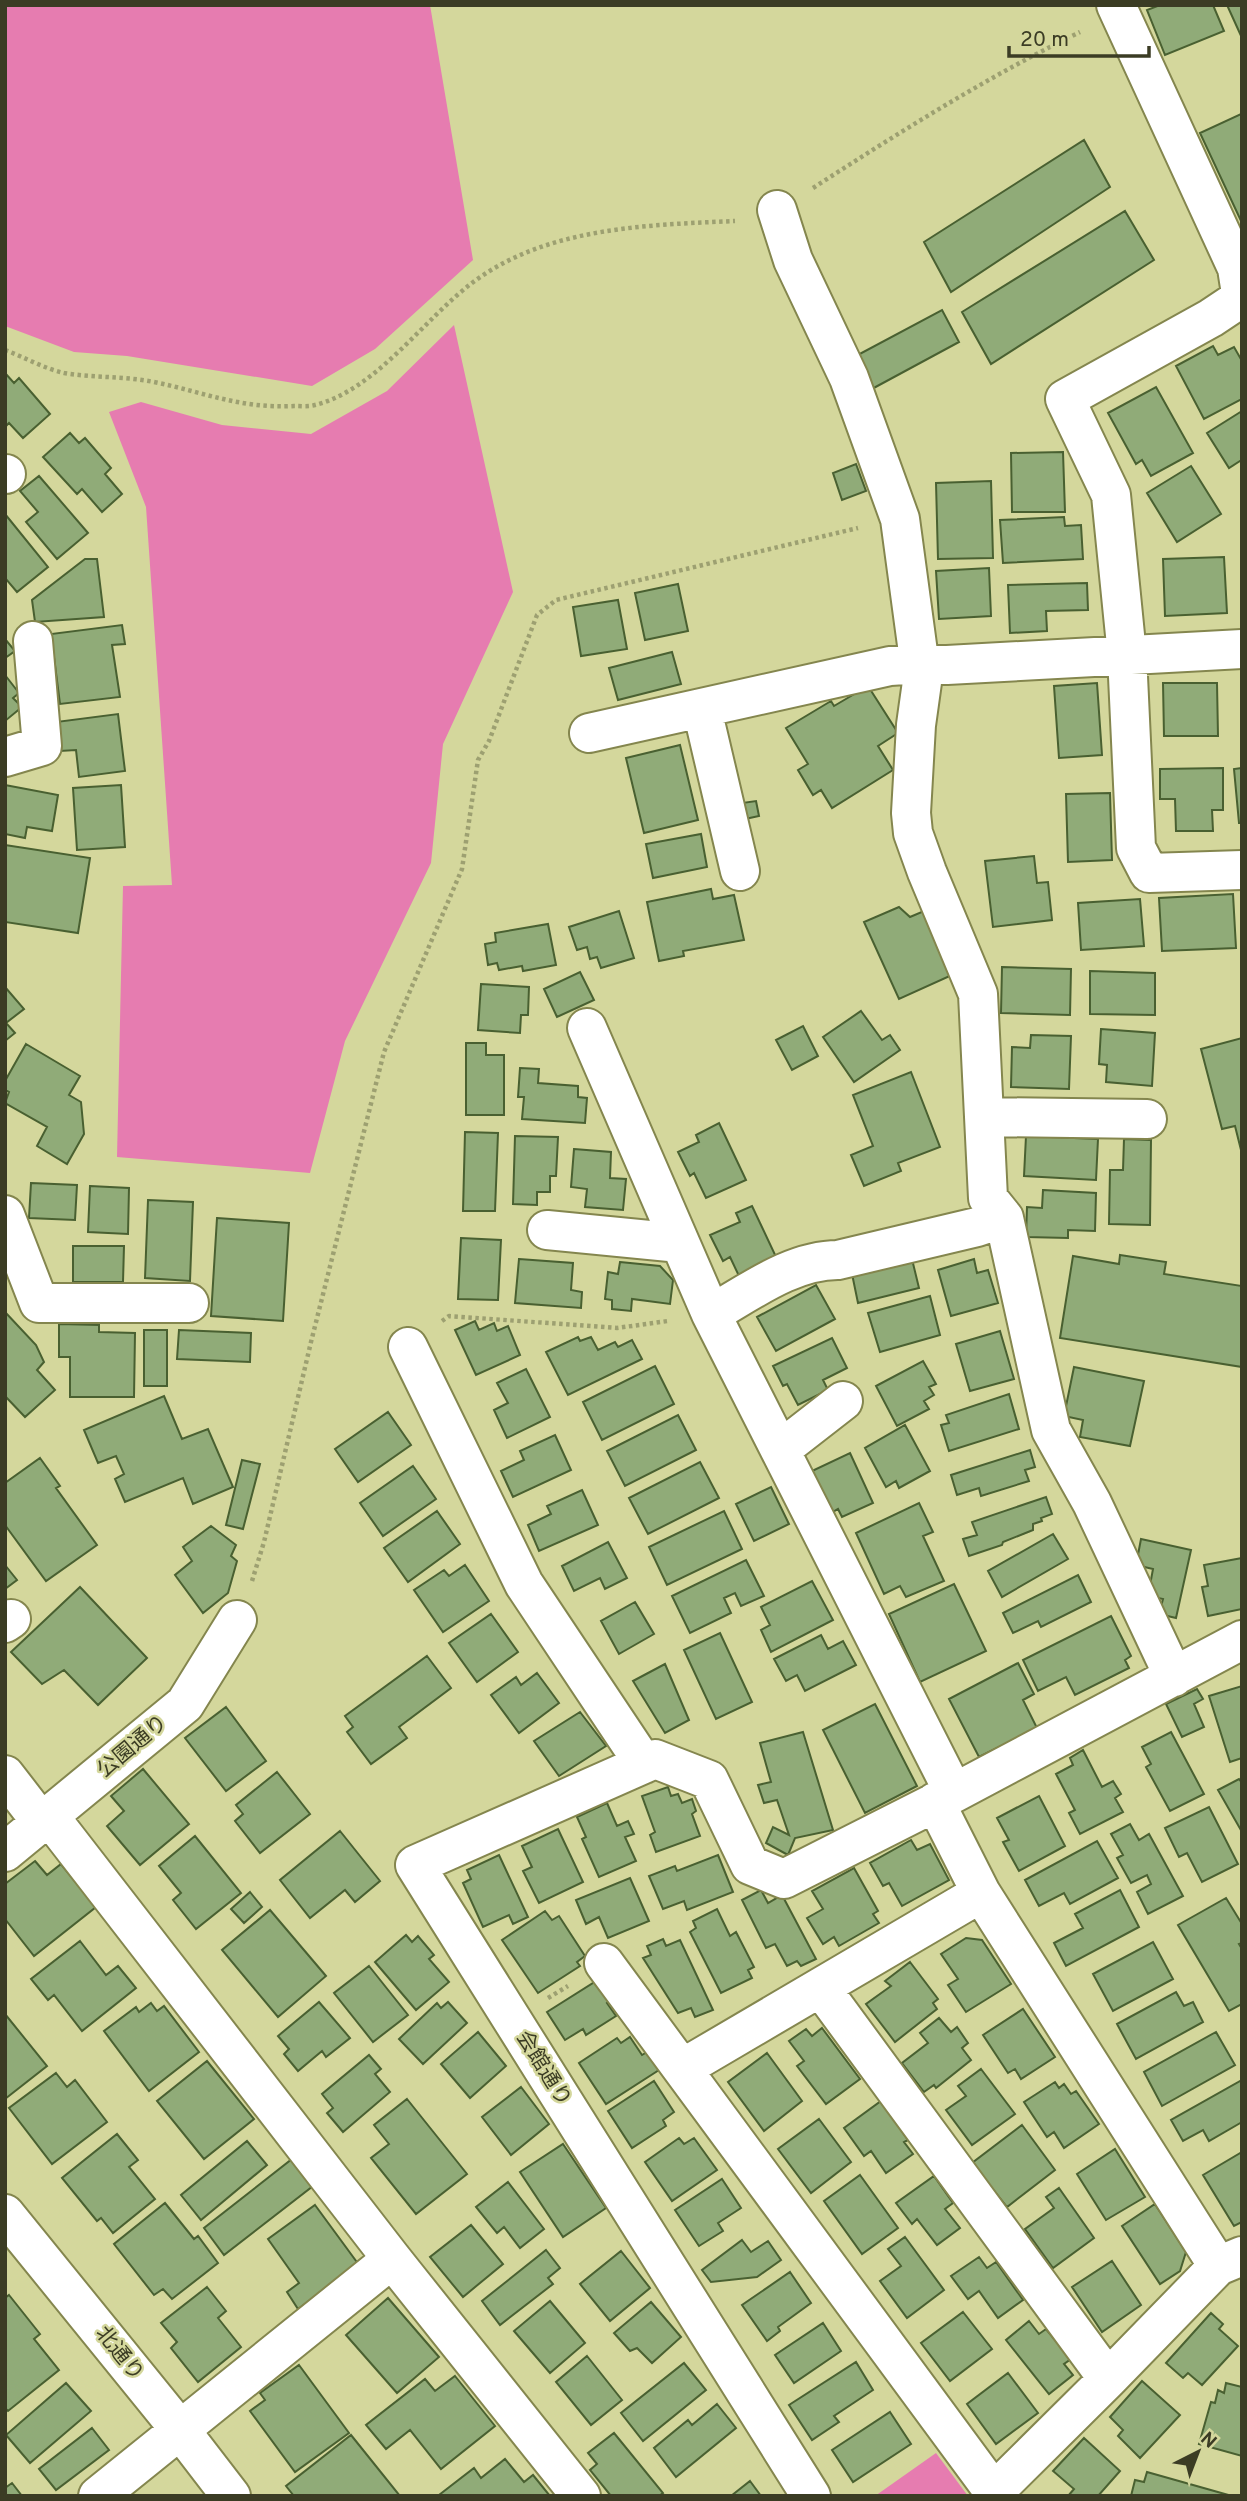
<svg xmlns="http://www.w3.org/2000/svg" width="1247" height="2501" viewBox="0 0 1247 2501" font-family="Overpass,'Noto Sans JP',sans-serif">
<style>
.green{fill:#e67cb0}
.building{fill:#90ab78;stroke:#496031;stroke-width:2}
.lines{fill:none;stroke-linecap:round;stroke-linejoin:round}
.minor-casing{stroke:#84864e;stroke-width:42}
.path{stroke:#9da071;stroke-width:4.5;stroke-dasharray:3.5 3.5;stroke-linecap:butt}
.minor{stroke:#fff;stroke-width:38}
.labels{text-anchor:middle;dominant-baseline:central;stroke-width:5;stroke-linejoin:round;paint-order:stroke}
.street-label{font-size:21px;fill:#3b3c24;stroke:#d4d79c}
</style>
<rect width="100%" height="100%" fill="#d4d79c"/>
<path class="green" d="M5 5H430L473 260 375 349 312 386 127 356 74 352 5 326Z
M454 325 513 592 443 744 431 863 345 1041 310 1173 117 1157 123 886 172 885 146 507 109 412 141 402 222 425 311 434 387 391Z
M936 2453 968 2496H875Z"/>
<path class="building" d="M1160 5H1213L1224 31 1165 55 1147 10Z
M1227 5H1242V38Z
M1241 114 1242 116V223L1200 133Z
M1084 140 1110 187 951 292 924 242Z
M1125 211 1154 260 991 364 962 312Z
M942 310 959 342 870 390 854 357Z
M1213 346 1218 355 1234 347 1242 361V399L1204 419 1176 366Z
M5 373 14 383 19 378 50 414 23 438 9 423 5 427Z
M1156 387 1193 453 1151 476 1142 460 1136 464 1108 413Z
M1242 411V463L1240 461 1229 468 1207 433Z
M70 433 79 443 85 438 111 468 105 474 122 494 102 512 82 489 77 494 43 457Z
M1063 452 1065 512H1012L1011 453Z
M856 464 866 491 842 500 833 473Z
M1191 466 1221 514 1177 542 1147 493Z
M39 476 88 533 57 559 26 522 38 512 20 491Z
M991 481 993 558 938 559 936 483Z
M5 514 48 567 17 592 5 578Z
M1064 517 1065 526 1081 525 1083 559 1003 563 1000 520Z
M1224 557 1227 613 1165 616 1163 559Z
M85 559H97L104 617 35 622 32 600Z
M989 568 991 616 939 619 936 571Z
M1087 583 1088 610 1046 611 1047 631 1010 633 1008 585Z
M678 584 688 631 645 640 635 593Z
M618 600 627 649 581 656 573 607Z
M122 625 125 644 112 645 120 697 60 704 51 634Z
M5 639 15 651 5 658Z
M672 652 681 684 618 700 609 668Z
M5 675 19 693 13 698 22 707 5 721Z
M1097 683 1102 755 1059 758 1054 686Z
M1163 683H1217L1218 736H1164Z
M868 686 898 733 878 746 893 770 832 808 821 790 813 795 798 770 808 764 786 728 831 701 834 706Z
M118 714 125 771 79 777 76 750 60 751 56 722Z
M680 745 698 820 644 833 626 758Z
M1223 768V810H1212L1213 831H1176L1175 799H1160V769Z
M1242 768V823H1239L1234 769Z
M5 785 58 795 52 831 27 827 25 838 5 834Z
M121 785 125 847 77 850 73 788Z
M1110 793 1112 860 1068 862 1066 794Z
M756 801 759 816 745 819 742 803Z
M701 834 707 867 653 878 646 844Z
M5 845 90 858 78 933 5 922Z
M1034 856 1037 883 1048 882 1052 920 993 927 985 861Z
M711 889 713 899 734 895 744 940 683 951 684 956 659 961 647 902Z
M1233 894 1236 948 1162 951 1159 898Z
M1140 899 1144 946 1081 950 1078 903Z
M899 907 910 917 924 911 952 975 899 999 864 922Z
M619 911 634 958 601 968 597 957 590 959 587 947 577 950 569 927Z
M548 924 556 965 523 971 522 966 499 970 497 963 488 965 485 944 496 942 495 933Z
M1002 967 1071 969 1070 1015 1001 1013Z
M1090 971 1155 973V1015L1090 1014Z
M580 972 594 1000 557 1017 544 989Z
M481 984 529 987 528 1015H521L520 1033 478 1030Z
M5 987 24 1009 6 1023 15 1033 5 1041Z
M861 1011 882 1040 890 1035 900 1050 854 1082 823 1037Z
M803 1026 818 1056 792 1070 776 1040Z
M1101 1029 1155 1033 1152 1086 1106 1082 1107 1065 1099 1064Z
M1031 1035 1071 1036 1069 1089 1011 1087 1012 1047 1030 1048Z
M1242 1038V1154L1235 1126 1222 1129 1201 1049Z
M466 1043H486V1055H504V1115H466Z
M26 1044 80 1076 69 1095 81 1102 84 1134 67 1164 37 1146 47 1127 5 1103 9 1092 5 1090V1081Z
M520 1068 539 1069 538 1083 578 1086V1097L587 1098 585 1123 522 1119 524 1097H518Z
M911 1072 940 1147 898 1163 901 1171 864 1186 851 1155 873 1146 853 1095Z
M719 1123 746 1180 706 1198 694 1173 690 1176 678 1152 699 1142 696 1135Z
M465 1132 498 1133 495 1211H463Z
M515 1136 558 1137 556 1176H550V1192H537V1205L513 1204Z
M1026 1136 1098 1139 1096 1180 1024 1176Z
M1124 1139 1151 1140 1150 1225 1109 1224 1110 1170H1123Z
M574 1149 611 1152 610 1178 626 1179 623 1210 585 1207 587 1189 571 1187Z
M31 1183 77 1185 75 1220 29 1218Z
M90 1186 129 1188 128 1234 88 1232Z
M1043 1190 1096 1193 1095 1231 1068 1230V1238L1026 1237 1027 1207 1042 1208Z
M148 1200 193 1202 190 1281 145 1278Z
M752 1206 777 1259 739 1276 730 1257 723 1261 710 1235 740 1222 736 1213Z
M217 1218 289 1223 283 1321 211 1316Z
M461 1238 501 1240 498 1300 458 1299Z
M73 1246H124L123 1282H73Z
M911 1255 919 1288 858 1303 851 1269Z
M1120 1255 1166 1262 1164 1274 1242 1286V1367L1060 1338 1073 1256 1119 1264Z
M519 1259 573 1263 571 1290 582 1292 581 1308 515 1303Z
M974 1259 977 1273 988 1270 998 1303 951 1316 938 1270Z
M620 1262 660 1266 673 1280 670 1304 632 1299 631 1311 612 1309V1300L605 1299 608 1272 618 1274Z
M816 1285 835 1319 776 1351 757 1317Z
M930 1296 940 1335 880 1352 868 1313Z
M5 1312 36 1345 44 1362 37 1370 55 1390 25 1417 5 1396Z
M475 1321 479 1330 494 1323 497 1331 508 1326 520 1355 476 1375 455 1330Z
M59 1324 99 1325V1332L135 1333 134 1397H70V1357H59Z
M144 1330H167V1386H144Z
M179 1330 251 1333 250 1362 177 1359Z
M1000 1331 1014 1379 970 1391 956 1344Z
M578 1337 580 1341 591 1337 598 1350 615 1342 618 1347 632 1340 642 1359 568 1395 546 1352Z
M832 1338 847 1368 823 1380 828 1390 798 1405 787 1384 783 1386 773 1366Z
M923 1361 936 1384 929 1387 934 1395 924 1401 929 1409 897 1426 876 1386Z
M655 1366 674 1404 602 1440 583 1402Z
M1074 1367 1144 1381 1130 1446 1080 1437 1083 1420 1064 1416Z
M526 1369 550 1417 507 1438 494 1410 508 1403 497 1383Z
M1009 1394 1019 1429 949 1451 941 1425 949 1423 946 1415Z
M164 1396 182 1439 208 1429 233 1487 193 1504 183 1478 125 1502 115 1479 124 1474 116 1456 98 1463 84 1430Z
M388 1412 411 1445 358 1482 335 1449Z
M678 1415 696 1450 625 1486 607 1451Z
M905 1425 930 1471 899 1488 896 1481 886 1487 865 1448Z
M555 1435 571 1470 513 1497 501 1471 524 1460 520 1451Z
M1030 1450 1035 1467 1025 1470 1029 1481 981 1496 979 1488 957 1495 951 1475Z
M850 1453 873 1503 842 1517 838 1509 831 1513 812 1471Z
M40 1458 60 1486 56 1488 97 1545 46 1581 5 1525V1483Z
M242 1460 260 1464 243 1529 226 1525Z
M700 1462 719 1498 648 1534 629 1498Z
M413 1466 436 1499 383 1536 360 1503Z
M771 1487 789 1524 754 1541 736 1504Z
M582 1490 598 1525 539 1551 528 1525 551 1514 547 1506Z
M1046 1497 1052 1514 1041 1518 1042 1521 1033 1524V1530L1003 1542 1002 1545 969 1556 963 1539 977 1535 972 1522Z
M919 1503 933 1532 923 1536 944 1581 906 1597 900 1586 884 1594 856 1533Z
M437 1511 460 1544 408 1582 384 1548Z
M724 1511 742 1549 667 1585 649 1547Z
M211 1526 236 1545 231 1556 237 1561 228 1593 203 1613 175 1575 192 1561 183 1547Z
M1053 1534 1068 1559 1002 1597 988 1571Z
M1141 1539 1191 1550 1176 1618 1159 1614 1163 1599 1148 1596 1153 1569 1136 1565Z
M608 1542 627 1578 605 1589 600 1578 574 1591 562 1566Z
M1242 1558V1609L1208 1616 1202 1587 1208 1586 1204 1565Z
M746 1560 764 1596 741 1606 735 1593 724 1598 731 1613 690 1633 672 1596Z
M5 1565 17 1580 5 1589Z
M465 1565 489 1601 443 1632 414 1590 444 1570 449 1576Z
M1078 1575 1091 1602 1041 1627 1038 1621 1013 1633 1003 1613Z
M812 1581 833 1620 771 1652 761 1630 770 1625 761 1607Z
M954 1584 986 1651 920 1682 889 1614Z
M80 1587 147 1658 98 1705 64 1670 42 1684 11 1652Z
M635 1602 654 1634 619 1654 601 1621Z
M491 1614 518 1652 477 1682 449 1643Z
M1111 1616 1131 1656 1125 1660 1129 1668 1075 1695 1066 1677 1038 1691 1023 1660Z
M720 1633 752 1702 716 1719 684 1650Z
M821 1635 828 1649 843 1641 856 1665 805 1691 797 1675 786 1681 774 1659Z
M427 1656 451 1688 399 1727 407 1738 371 1764 347 1732 353 1727 345 1716Z
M1018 1663 1034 1694 1023 1700 1037 1728 979 1757 949 1699Z
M665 1664 689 1720 665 1733 633 1681Z
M537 1673 559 1703 519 1733 491 1695 516 1677 521 1685Z
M1242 1686V1758L1230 1762 1209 1696Z
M1197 1689 1203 1699 1194 1704 1204 1727 1182 1737 1166 1704Z
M875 1704 917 1786 865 1813 823 1730Z
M226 1707 266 1761 226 1791 185 1738Z
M580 1712 606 1746 559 1776 534 1741Z
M803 1732 833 1830 795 1838 788 1855 766 1843 773 1827 789 1835 777 1800 764 1803 758 1785 771 1782 760 1743Z
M1171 1732 1204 1794 1170 1811 1146 1767 1151 1764 1142 1747Z
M1083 1750 1102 1787 1113 1781 1121 1794 1115 1798 1123 1812 1080 1834 1069 1813 1075 1810 1056 1774 1073 1765 1070 1758Z
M143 1769 189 1824 140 1865 107 1826 124 1811 111 1796Z
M277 1772 310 1814 260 1853 235 1821 243 1814 236 1805Z
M1239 1779 1242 1783V1832L1218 1790Z
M668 1787 671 1796 678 1794 682 1803 692 1799 696 1811 692 1814 700 1836 656 1852 650 1835 655 1832 642 1796Z
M1039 1796 1065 1846 1019 1871 1003 1842 1009 1840 997 1818Z
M607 1803 617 1826 628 1821 634 1834 625 1837 636 1861 599 1877 582 1839 586 1837 577 1817Z
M1209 1807 1238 1864 1202 1882 1187 1853 1179 1857 1165 1828Z
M1130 1824 1139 1840 1149 1834 1183 1896 1148 1914 1137 1892 1151 1884 1147 1875 1131 1883 1117 1858 1123 1855 1111 1834Z
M558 1829 583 1882 539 1903 523 1871 532 1867 522 1846Z
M340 1831 380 1881 355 1902 345 1890 310 1918 280 1880Z
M195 1836 241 1893 196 1929 173 1900 181 1893 159 1866Z
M911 1840 917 1850 930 1844 949 1880 902 1906 889 1883 883 1886 870 1863Z
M1097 1841 1118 1878 1070 1904 1064 1893 1039 1906 1025 1880Z
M499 1855 528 1917 513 1924 509 1915 483 1927 463 1883 471 1879 467 1870Z
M718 1855 733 1892 687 1910 684 1901 663 1909 649 1876 675 1866 677 1871Z
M35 1861 47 1875 61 1864 96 1907 34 1956 5 1919V1884Z
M854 1868 878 1911 873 1914 879 1923 839 1946 834 1937 823 1944 807 1918 823 1909 812 1891Z
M630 1878 649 1921 608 1938 599 1917 586 1924 576 1900Z
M761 1890 768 1903 782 1895 816 1959 801 1966 797 1961 787 1966 775 1944 766 1948 742 1900Z
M1120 1890 1139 1927 1066 1966 1054 1943 1083 1928 1075 1914Z
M250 1892 262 1907 244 1923 231 1909Z
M1226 1898 1242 1924V1943L1239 1944 1242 1949V2004L1229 2011 1178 1925Z
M717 1909 730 1936 736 1932 754 1967 748 1970 752 1978 721 1993 690 1932 696 1928 693 1921Z
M270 1910 326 1976 278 2017 222 1950Z
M545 1911 552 1920 559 1916 585 1956 577 1962 580 1966 538 1993 502 1940Z
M406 1935 412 1942 418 1936 434 1955 429 1959 449 1982 416 2010 375 1962Z
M966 1938 982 1940 1011 1984 966 2012 948 1985 958 1979 941 1954Z
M663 1939 666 1946 680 1940 713 2010 695 2017 691 2008 678 2013 643 1958 651 1955 647 1946Z
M80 1941 106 1975 118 1966 136 1988 82 2031 54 1995 48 2000 31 1979Z
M1153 1942 1173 1979 1113 2011 1093 1974Z
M910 1962 938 1999 933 2003 937 2009 895 2042 866 2004 891 1986 885 1981Z
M369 1966 408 2015 373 2042 334 1993Z
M601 1978 613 1999 607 2003 616 2016 586 2035 583 2029 565 2040 547 2012Z
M1176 1992 1184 2006 1193 2002 1203 2022 1136 2059 1117 2024Z
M319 2002 350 2038 326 2057 322 2051 298 2071 284 2054 289 2049 278 2036Z
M448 2002 467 2023 423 2064 399 2039 437 2003 441 2008Z
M151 2003 157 2011 164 2006 199 2052 149 2091 104 2031 136 2007 139 2012Z
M1023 2009 1055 2057 1021 2079 1015 2069 1008 2073 983 2035Z
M5 2014 47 2066 5 2099Z
M939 2018 951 2032 957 2027 968 2043 962 2048 971 2060 936 2088 934 2085 924 2092 902 2063 928 2043 920 2033Z
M822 2028 860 2079 826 2104 797 2066 804 2061 789 2041 806 2029 812 2036Z
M478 2032 506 2066 470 2098 441 2064Z
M1216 2032 1235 2065 1162 2106 1144 2072Z
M630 2037 642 2055 647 2052 659 2070 606 2104 579 2063 617 2038 621 2043Z
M767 2053 802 2101 764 2131 728 2082Z
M369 2055 381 2069 375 2074 390 2092 343 2132 327 2113 333 2108 322 2094Z
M207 2061 254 2119 204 2159 157 2101Z
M981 2069 1015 2114 972 2145 946 2110 966 2096 958 2086Z
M56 2073 67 2087 75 2080 107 2122 52 2164 9 2108Z
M1242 2080V2122L1209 2141 1203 2130 1183 2141 1171 2120Z
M654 2081 674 2112 663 2120 666 2126 632 2148 608 2111Z
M1055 2082 1059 2088 1064 2084 1071 2094 1076 2091 1099 2124 1064 2148 1054 2132 1047 2137 1024 2102Z
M521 2087 549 2124 511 2155 482 2117Z
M407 2099 467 2174 416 2214 371 2158 389 2144 374 2125Z
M881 2101 908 2140 904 2142 913 2154 886 2173 871 2151 864 2156 844 2128Z
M819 2119 851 2162 811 2193 778 2149Z
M1022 2125 1055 2170 1007 2207 972 2163Z
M117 2134 138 2160 129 2167 155 2199 113 2233 101 2218 97 2221 62 2178Z
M679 2138 684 2144 694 2138 717 2170 672 2201 645 2162Z
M247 2141 267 2165 201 2220 181 2195Z
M563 2144 606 2208 563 2237 520 2172Z
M1115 2149 1145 2197 1106 2220 1077 2174Z
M1242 2152V2222L1234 2226 1203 2175Z
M292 2159 313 2186 224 2255 204 2228Z
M860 2175 898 2228 862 2254 824 2201Z
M934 2176 953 2203 945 2209 960 2228 937 2245 917 2219 912 2224 896 2203Z
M722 2179 741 2208 718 2223 723 2231 699 2246 675 2210Z
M508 2182 544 2229 520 2248 504 2227 497 2233 476 2207Z
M1059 2188 1094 2238 1053 2268 1025 2229 1054 2208 1046 2197Z
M165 2203 194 2239 198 2236 218 2263 172 2299 163 2289 154 2295 114 2244Z
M1155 2204 1186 2252 1180 2271 1160 2284 1122 2226Z
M315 2205 359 2265 298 2309 287 2292 299 2283 268 2239Z
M471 2225 503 2264 463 2297 430 2257Z
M905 2237 944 2290 907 2318 880 2281 901 2266 888 2249Z
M742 2240 751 2252 768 2241 781 2260 757 2277 711 2282 702 2270Z
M546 2250 560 2268 548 2278 553 2284 500 2325 482 2301Z
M621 2251 650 2288 610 2321 580 2284Z
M979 2257 987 2268 996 2262 1023 2300 998 2318 979 2291 968 2299 951 2276Z
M1112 2261 1141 2305 1102 2332 1072 2287Z
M790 2272 811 2303 778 2327 780 2331 767 2341 742 2305Z
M207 2287 226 2311 218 2318 241 2347 198 2382 171 2348 177 2342 161 2323Z
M9 2295 40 2334 34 2339 59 2370 8 2411 5 2408V2298Z
M388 2298 439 2357 397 2393 346 2335Z
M550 2301 585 2343 550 2373 514 2331Z
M651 2302 681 2337 652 2363 637 2348 630 2351 614 2333Z
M963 2312 992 2349 950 2381 921 2343Z
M1211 2313 1223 2324 1219 2329 1238 2346 1202 2385 1188 2373 1183 2378 1166 2363Z
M1029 2321 1039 2334 1046 2329 1071 2359 1064 2364 1073 2375 1049 2394 1006 2340Z
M823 2323 841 2351 794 2383 775 2355Z
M587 2356 622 2400 591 2425 556 2382Z
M856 2362 873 2390 834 2416 839 2422 812 2440 789 2405Z
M684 2363 706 2390 643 2441 621 2413Z
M299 2365 349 2433 295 2472 250 2411 265 2400 260 2393Z
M1008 2373 1038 2413 996 2444 967 2404Z
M455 2376 495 2426 441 2469 410 2430 386 2449 366 2425 425 2379 435 2391Z
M1142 2381 1180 2415 1140 2458 1118 2436 1123 2430 1110 2417Z
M66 2383 91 2411 30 2463 6 2435Z
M1226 2383 1242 2387V2456L1199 2444 1211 2402 1215 2403 1218 2390 1224 2393Z
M717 2404 736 2428 676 2477 654 2448 688 2420 692 2425Z
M890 2412 911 2444 853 2482 832 2450Z
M92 2428 109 2450 56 2490 39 2469Z
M614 2433 663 2493 659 2496H611L590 2470 597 2464 588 2453Z
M351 2435 400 2496H294L286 2486Z
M1084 2438 1120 2471 1098 2496H1068L1074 2489 1053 2471Z
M505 2459 524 2482 533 2475 550 2496 439 2495 474 2468 481 2478Z
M1147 2472 1232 2496H1131L1135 2480 1144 2482Z
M750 2481 761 2496H731Z
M12 2483 22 2496H5V2488Z"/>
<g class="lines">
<g class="minor-casing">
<path id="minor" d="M1116 5 1237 268 1242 300
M777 210 793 260 849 378 900 519 922 682 916 725 911 813 913 833 927 872 978 994 988 1198 1004 1218 1051 1430 1092 1503 1174 1677
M1241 298 1211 318 1065 399 1111 495 1127 655 1136 848 1149 873 1242 870
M5 474H6
M702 709 740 871
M589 733 890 666 921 664 947 665 1242 649
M5 757 42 746 33 641
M587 1028 711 1314 954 1793
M986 1117 1147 1119
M5 1215 39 1303H189
M547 1230 680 1243
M711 1314C750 1292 792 1260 838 1260L977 1227 1004 1218
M408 1347 524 1584 644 1764
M780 1450 843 1401
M5 1623 11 1619
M5 1775 42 1823
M935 1802 981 1893 1218 2266
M49 1816 392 2259 581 2496
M5 1852 185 1704 237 1620
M604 1963 994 2492 1108 2379 1218 2266 1242 2256
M821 1988 1108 2379
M683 2068 981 1893
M5 2214 181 2431 231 2496
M98 2496 392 2259
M811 2496 415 1865 655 1759 709 1780 750 1865 784 1879 954 1793 1242 1640"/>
</g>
<path class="path" d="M813 188C900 132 987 77 1080 32
M5 350C24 357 45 369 64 373 94 378 124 376 154 382 203 392 241 409 294 406 300 406 308 407 315 405 376 390 424 319 472 283 546 227 647 225 735 221
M442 1321 449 1316 617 1328 668 1321
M252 1581 264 1542 311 1342 384 1052 462 869 478 760 489 741 537 615 556 600 858 528
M548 1998 568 1986"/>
<use href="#minor" class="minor"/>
</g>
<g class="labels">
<g class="street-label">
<text transform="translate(133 1747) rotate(-40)">公園通り</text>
<text transform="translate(543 2069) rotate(58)">会館通り</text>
<text transform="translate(119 2354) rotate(51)">北通り</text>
</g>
</g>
<rect width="1247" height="2501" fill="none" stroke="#3b3c24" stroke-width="14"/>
<g transform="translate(1198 2452) rotate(42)" stroke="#d4d79c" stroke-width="5" paint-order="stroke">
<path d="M0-5L12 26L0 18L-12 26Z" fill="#3b3c24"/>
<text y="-10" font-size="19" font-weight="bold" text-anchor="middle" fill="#3b3c24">N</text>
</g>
<path d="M1009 46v10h140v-10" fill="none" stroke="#3b3c24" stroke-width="3.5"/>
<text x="1020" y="46" font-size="21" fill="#3b3c24" stroke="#d4d79c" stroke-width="5" paint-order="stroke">20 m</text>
</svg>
